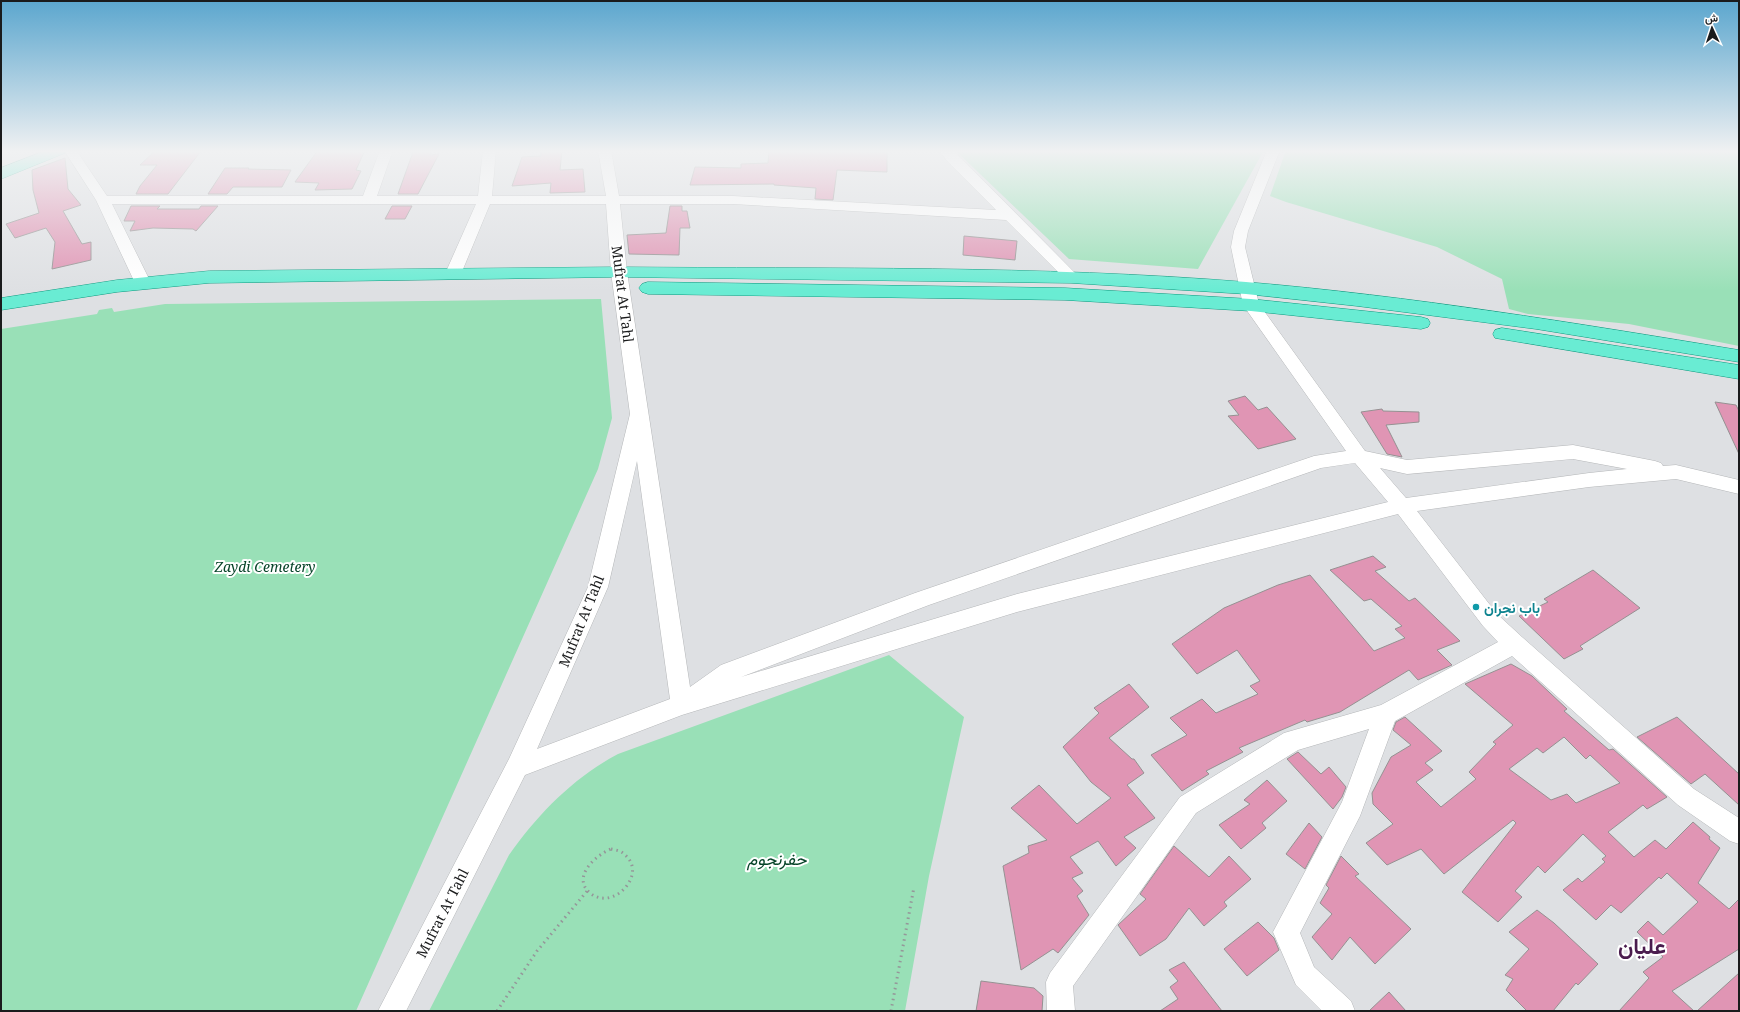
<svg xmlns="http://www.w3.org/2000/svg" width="1740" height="1012" viewBox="0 0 1740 1012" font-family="'Noto Serif',Vazirmatn,serif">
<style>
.green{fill:#99e0b7}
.building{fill:#e095b4;stroke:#959192;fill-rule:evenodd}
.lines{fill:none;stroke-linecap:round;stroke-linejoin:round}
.minor-casing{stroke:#b5b7b9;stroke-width:1}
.primary-casing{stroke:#0c9a7f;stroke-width:1}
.path{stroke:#959699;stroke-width:3;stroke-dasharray:1.5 4;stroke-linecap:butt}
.minor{fill:#fff;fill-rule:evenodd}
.primary{fill:#69ecd3;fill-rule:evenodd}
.culture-dot{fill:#0f9aa8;stroke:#fff;stroke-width:1.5}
.labels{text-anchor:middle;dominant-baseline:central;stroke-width:4;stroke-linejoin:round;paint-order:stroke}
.street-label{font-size:14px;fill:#1a1b1c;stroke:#fff}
.park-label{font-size:14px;font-style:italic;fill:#074429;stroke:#fff}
.culture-label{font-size:14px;font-weight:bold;fill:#0d838f;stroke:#fff;text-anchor:start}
.near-park-label{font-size:17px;font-style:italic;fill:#074429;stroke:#fff}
.near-district-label{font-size:22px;font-weight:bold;fill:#4a1c4e;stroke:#fff}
</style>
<rect width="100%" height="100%" fill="#dee0e3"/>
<path class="green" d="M955 150H1264L1198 269 1069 259Z
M1286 150H1739V346L1629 324 1528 314 1509 309 1502 279 1437 247 1286 202 1270 196Z
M601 299 612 418 598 469 356 1011H1V329L97 314 99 310 112 308 114 312 165 304Z
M889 655 964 717 929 876 905 1011H429L509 855C538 814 573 778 618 754Z"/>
<path class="building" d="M156 150 201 151 168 194H136L140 186 157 165H140Z
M318 150H365L356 170 361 171 352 189 315 190 319 183 295 182Z
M432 150 430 155 439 154 418 194H398L413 152Z
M541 150H562L560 170 583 169 585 192 550 193 551 183 512 186 522 157 541 156Z
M769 150 887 152V172L837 170 833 200 815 199 816 188 774 185V184L690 185 695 167 741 168V164L768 163Z
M65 158 68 189 81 205 63 211 82 244 91 242V260L52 269 55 242 46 228 15 238 6 224 39 213 33 190 32 170Z
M225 168H249L248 169 291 170 282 187H233L227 194H208Z
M131 206H160L157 209H199L201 206H218L196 231 193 229 153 228 130 231 135 221H124Z
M392 206H412L405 219H385Z
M670 206H682V211H687L690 228H680L679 255 629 254 627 235 666 233Z
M964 236 1017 241 1015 260 963 255Z
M1245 396 1258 410 1267 407 1296 439 1258 449 1228 416 1239 415 1228 401Z
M1715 402 1736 405 1739 411V454Z
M1382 409 1383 411 1419 412V422L1386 425 1402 457 1387 454 1361 412Z
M1373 556 1386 567 1375 571 1409 601 1415 598 1460 641 1437 650 1452 665 1418 680 1409 670 1340 712 1307 722 1305 720 1239 748 1243 752 1206 771 1209 774 1182 791 1151 755 1187 735 1170 718 1202 699 1216 713 1258 694 1250 686 1260 681 1237 650 1197 674 1172 644 1224 608 1278 585 1310 575 1374 651 1405 638 1395 629 1402 626 1371 599 1364 601 1330 570Z
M1593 570 1640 608 1580 646 1583 649 1564 659 1519 616 1548 602 1544 599Z
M1511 664 1532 676 1567 709 1564 711 1609 750 1613 749 1667 797 1647 809 1643 805 1608 832 1634 857 1655 840 1666 849 1693 822 1710 837 1709 839 1720 848 1698 883 1729 909 1739 899V949L1672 991 1694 1011H1619L1649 978 1643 972 1663 957 1637 932 1648 921 1663 935 1698 902 1667 873 1661 879 1659 877 1621 913 1611 905 1596 920 1563 890 1578 878 1582 882 1605 862 1602 859 1606 856 1583 834 1545 873 1538 866 1515 891 1522 897 1498 922 1462 892 1516 823 1513 820 1444 874 1421 849 1387 865 1366 843 1393 824 1373 804 1372 793 1391 757 1411 745 1393 730 1396 722 1405 717 1442 751 1425 763 1433 770 1416 782 1441 807 1476 779 1469 772 1496 744 1493 742 1513 725 1465 684ZM1564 737 1586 759 1590 755 1620 783 1576 803 1567 794 1551 800 1509 769 1537 748 1543 753Z
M1129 684 1149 707 1109 738 1132 759H1134L1144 773 1127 785 1155 818 1124 837 1136 848 1116 866 1098 841 1070 857 1083 873 1072 878 1083 891 1077 896 1089 915 1058 953 1053 949 1021 970 1003 866 1029 853 1028 846 1047 840 1011 808 1039 785 1077 824 1111 798 1091 782 1063 747 1099 713 1094 708Z
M1677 717 1739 774V805L1705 774 1691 784 1637 737Z
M1298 752 1321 774 1329 767 1346 787 1342 797 1333 809 1287 759Z
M1267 780 1287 801 1262 823 1266 828 1241 849 1219 825 1250 804 1244 800Z
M1309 823 1322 837 1305 869 1286 854Z
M1174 846 1209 877 1229 856 1251 879 1224 902 1227 906 1204 926 1189 908 1166 939 1140 956 1118 925 1146 899 1140 894Z
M1341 856 1359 874 1355 876 1411 929 1375 964 1350 937 1332 960 1312 937 1332 914 1320 903 1329 888 1326 885Z
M1537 910 1554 923 1598 964 1578 985 1576 983 1553 1011H1527L1506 990 1513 979 1505 975 1529 949 1509 932Z
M1258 922 1274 938 1279 950 1247 976 1224 949Z
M1184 962 1222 1011H1160L1178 999 1170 987 1178 981 1169 970Z
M1739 973V1011H1697Z
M981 981 1034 988 1043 996 1042 1011H976Z
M1389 992 1406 1011H1369Z"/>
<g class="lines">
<g class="minor-casing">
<path id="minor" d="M64 150H76L107 196H363L380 150H393L377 196H478L483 150H496L492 196H606L598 150H611L619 196H733L996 210 947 161 939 150H953L1076 274 1079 277 1076 280H1066L1006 220 733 204H620L627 272 690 687 721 665 915 593 1314 456 1346 451 1243 305 1231 247 1234 231 1267 150H1280L1248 231 1245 247 1259 304 1365 451 1407 460 1573 445 1655 461 1661 463 1663 466 1676 465 1739 480V494L1676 479 1589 487 1417 511 1497 614 1522 637 1694 789 1739 818V844L1730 841 1678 805 1512 656 1395 721 1360 816 1300 933 1314 967 1351 1001 1355 1011H1322L1296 985 1273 932 1342 802 1369 729 1298 750 1196 813 1073 986 1075 1011H1047L1046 982 1050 973 1180 797 1284 733 1381 705 1498 642 1483 626 1398 514 1017 612 682 715 525 775 406 1011H378L509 759 588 587 630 414 611 272 606 204H490L461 274 458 277H448L445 274 476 204H112L151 283 148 286 143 288 138 286 135 283 96 200ZM1573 459 1627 469 1589 473 1406 498 1380 468 1407 474ZM637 461 670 699 537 749 608 587ZM1355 463 1388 502 1017 594 741 677 929 605 1321 468Z"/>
</g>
<g class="primary-casing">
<path id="primary" d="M47 150H68L65 153 1 179V168Z
M619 267C828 269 1038 265 1246 282 1411 296 1575 323 1739 350V362L1536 329 1357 306 1246 294 1071 283 619 277 209 283 117 292 1 310V298L117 280 209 271Z
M648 282 1065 288 1251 299 1421 317 1428 319 1430 323 1428 327 1421 329 1251 311 1065 300 648 294 642 292 639 288 642 284Z
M1502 328 1739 365V379L1495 338 1493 334 1495 330Z"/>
</g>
<path class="path" d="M611 849C616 850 622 851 625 855 648 874 613 912 590 893 571 877 596 855 611 849Z
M497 1011 537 951 588 890
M891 1011 914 887"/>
<use href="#minor" class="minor"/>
<use href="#primary" class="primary"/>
</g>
<linearGradient id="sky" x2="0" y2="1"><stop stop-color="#5ba6ce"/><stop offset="0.52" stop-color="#f0f1f2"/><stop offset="1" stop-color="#f0f1f2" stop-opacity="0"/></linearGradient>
<rect width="1740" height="291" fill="url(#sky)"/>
<circle class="culture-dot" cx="1476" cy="607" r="4"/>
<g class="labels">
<g class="street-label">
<text transform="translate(623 294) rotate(83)">Mufrat At Tahl</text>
<text transform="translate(581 621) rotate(-68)">Mufrat At Tahl</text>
<text transform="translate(442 913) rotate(-63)">Mufrat At Tahl</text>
</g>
<g class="park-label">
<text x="265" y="566">Zaydi Cemetery</text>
</g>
<g class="culture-label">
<text x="1484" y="607">باب نجران</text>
</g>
<g class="near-park-label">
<text x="777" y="858">حفرنجوم</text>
</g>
<g class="near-district-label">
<text x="1642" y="945">عليان</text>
</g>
</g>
<rect width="1740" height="1012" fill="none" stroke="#1a1b1c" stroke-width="4"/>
<g transform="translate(1712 28) rotate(357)" stroke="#ffffff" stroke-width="3" paint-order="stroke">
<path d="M0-3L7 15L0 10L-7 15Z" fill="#1a1b1c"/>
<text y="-6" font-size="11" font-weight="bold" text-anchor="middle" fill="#1a1b1c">ش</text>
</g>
</svg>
